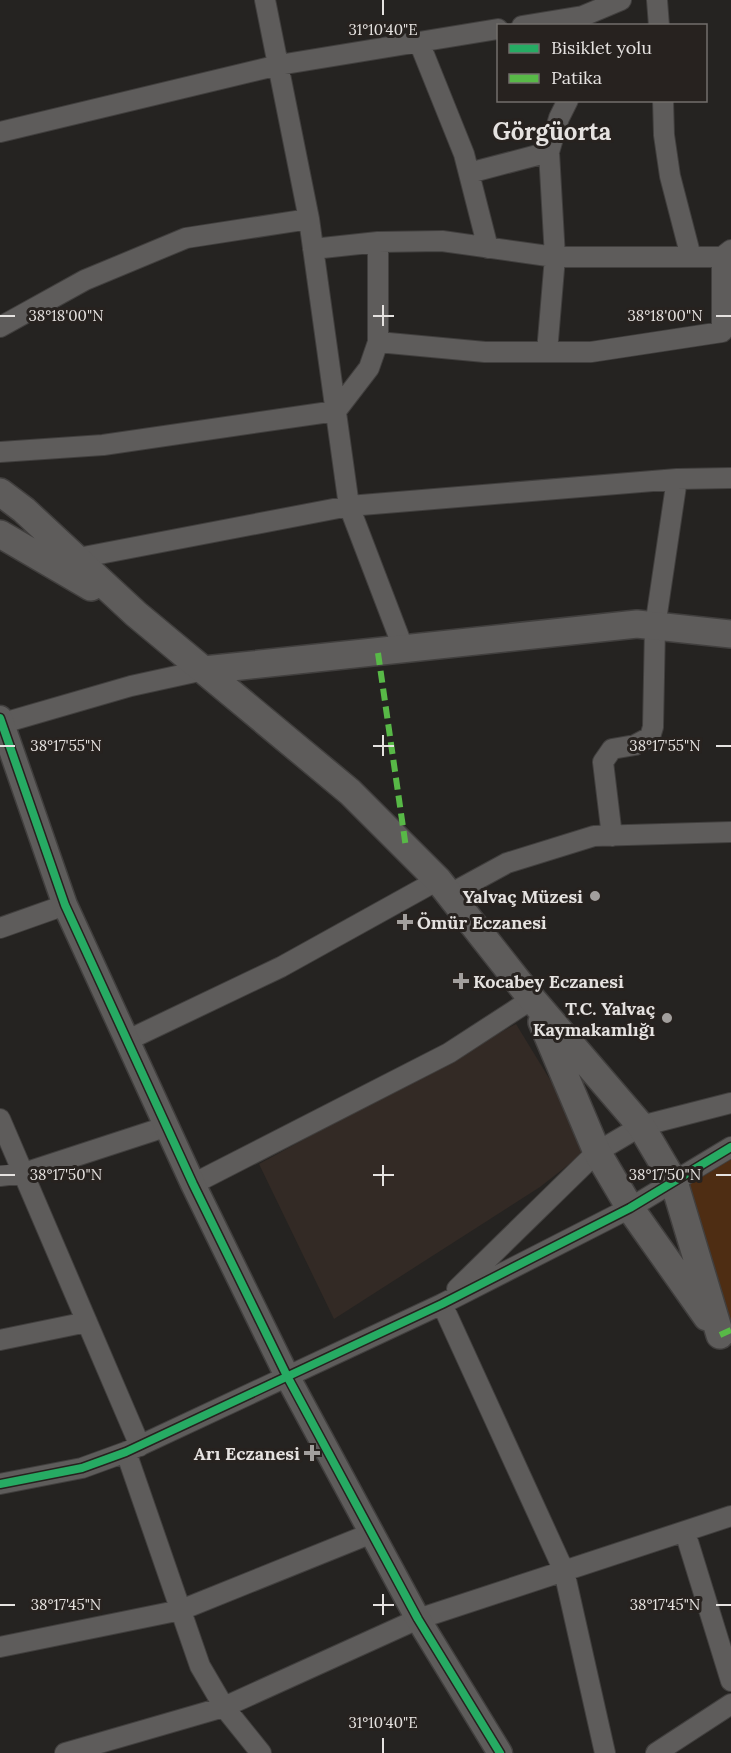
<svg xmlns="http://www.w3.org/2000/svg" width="731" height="1753" viewBox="0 0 731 1753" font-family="Lora,serif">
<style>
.built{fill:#332a25}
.green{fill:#4e2d13}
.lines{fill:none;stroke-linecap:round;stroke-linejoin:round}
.minor-casing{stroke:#413f3e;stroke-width:22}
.tertiary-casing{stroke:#413f3e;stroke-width:27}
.secondary-casing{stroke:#413f3e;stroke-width:30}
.minor{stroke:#5e5c5b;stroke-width:20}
.tertiary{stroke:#5e5c5b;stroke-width:24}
.secondary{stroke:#5e5c5b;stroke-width:27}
.quiet{stroke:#58b947;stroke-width:6;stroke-dasharray:12 6;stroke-linecap:butt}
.cycleway-casing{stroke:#27221f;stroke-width:11}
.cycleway{stroke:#26ab63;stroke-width:8}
.ticks{fill:none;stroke:#e5e2e0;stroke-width:2}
.poi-dot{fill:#a29f9d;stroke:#27221f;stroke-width:2}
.labels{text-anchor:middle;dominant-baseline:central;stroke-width:6;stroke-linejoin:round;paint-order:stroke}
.poi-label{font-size:18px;font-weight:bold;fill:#e5e2e0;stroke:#27221f;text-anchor:end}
.district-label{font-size:24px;font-weight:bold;fill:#e5e2e0;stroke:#27221f}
.ticks-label{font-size:15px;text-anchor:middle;fill:#e5e2e0;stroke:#27221f;stroke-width:6;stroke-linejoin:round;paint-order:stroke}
</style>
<rect width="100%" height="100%" fill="#252321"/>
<path class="built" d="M516 1024 591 1147 540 1187 334 1319 259 1164Z"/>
<path class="green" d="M731 1147V1330L674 1182Z"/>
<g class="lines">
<g class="minor-casing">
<path id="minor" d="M265 0 309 219 349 506 404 650
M657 0 659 26
M522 26 583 16 621 0
M419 42 464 154 488 248
M663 100 664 135 670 176 691 257
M0 132 279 65 498 29
M469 173 549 152
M313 249 378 242 442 241 555 257H722
M0 327 85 280 186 238 309 219
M378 342 485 352H591L722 332V257L731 250
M547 352 555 257 549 152 559 118 568 100
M0 452 103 445 336 411 369 368 378 342V242
M68 560 349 506 677 479 731 478
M0 724 131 686 204 670
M612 836 603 762 612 749 635 745 650 737 653 727 655 627 677 479
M450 894 507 863 594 836 731 832
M0 928 65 905
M128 1040 281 967 438 880
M0 1119 140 1446
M0 1176 24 1173 168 1126
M193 1184 449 1053 532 999
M457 1289 597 1152 641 1126 731 1103
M442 1304 564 1571 605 1753
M0 1340 87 1322
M126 1452 200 1666 224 1707 261 1753
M0 1484 82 1468 126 1452 442 1304 630 1208 731 1147
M685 1532 731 1681
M0 1647 181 1610 372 1533
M65 1753 224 1707 418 1619 731 1516
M656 1753 731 1704"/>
</g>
<g class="tertiary-casing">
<path id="tertiary" d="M0 718 65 905 193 1184 287 1376 418 1619 500 1753"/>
</g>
<g class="secondary-casing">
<path id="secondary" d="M0 492 24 510 136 614 350 792 438 880 532 999 641 1126 674 1182 720 1335
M0 534 91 587
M204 670 637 624 731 634
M542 1022 597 1152 630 1208 707 1317"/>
</g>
<use href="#minor" class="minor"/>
<use href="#tertiary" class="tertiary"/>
<use href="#secondary" class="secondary"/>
<path class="quiet" d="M378 653 406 848
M720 1335 731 1330"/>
<g class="cycleway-casing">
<path id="cycleway" d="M0 718 65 905 193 1184 287 1376 418 1619 500 1753
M0 1484 82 1468 126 1452 442 1304 630 1208 731 1147"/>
</g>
<use href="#cycleway" class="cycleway"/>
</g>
<path class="ticks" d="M383 0V15M383 305V326M0 316H15M373 316H394M716 316H731M383 735V756M0 746H15M373 746H394M716 746H731M383 1165V1186M0 1175H15M373 1175H394M716 1175H731M383 1594V1615M0 1605H15M373 1605H394M716 1605H731M383 1738V1753"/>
<g class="poi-dot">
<circle cx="595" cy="896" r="6"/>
<path d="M402 913h6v6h6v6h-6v6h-6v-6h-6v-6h6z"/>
<path d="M458 972h6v6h6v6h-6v6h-6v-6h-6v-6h6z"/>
<circle cx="667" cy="1018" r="6"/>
<path d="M309 1444h6v6h6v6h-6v6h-6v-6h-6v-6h6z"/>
</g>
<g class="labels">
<g class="poi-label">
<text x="583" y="896">Yalvaç Müzesi</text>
<text x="417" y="922" text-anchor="start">Ömür Eczanesi</text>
<text x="473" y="981" text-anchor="start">Kocabey Eczanesi</text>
<text x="655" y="1008">T.C. Yalvaç<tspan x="655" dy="21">Kaymakamlığı</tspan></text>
<text x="300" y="1453">Arı Eczanesi</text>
</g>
<g class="district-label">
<text x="552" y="131">Görgüorta</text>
</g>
</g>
<g class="ticks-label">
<text x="383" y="35">31°10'40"E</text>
<text x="66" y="321">38°18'00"N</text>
<text x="665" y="321">38°18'00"N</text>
<text x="66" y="751">38°17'55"N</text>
<text x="665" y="751">38°17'55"N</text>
<text x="66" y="1180">38°17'50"N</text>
<text x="665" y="1180">38°17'50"N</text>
<text x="66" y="1610">38°17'45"N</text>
<text x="665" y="1610">38°17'45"N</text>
<text x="383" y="1728">31°10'40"E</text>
</g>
<rect x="497" y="24" width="210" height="78" fill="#27221f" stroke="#736f6c" stroke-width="1.5"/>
<rect x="509" y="44" width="30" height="9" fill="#26ab63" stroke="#736f6c" stroke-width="1.5"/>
<text x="551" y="54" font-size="18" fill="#e5e2e0">Bisiklet yolu</text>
<rect x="509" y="74" width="30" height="9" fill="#58b947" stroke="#736f6c" stroke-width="1.5"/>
<text x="551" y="84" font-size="18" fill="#e5e2e0">Patika</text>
</svg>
